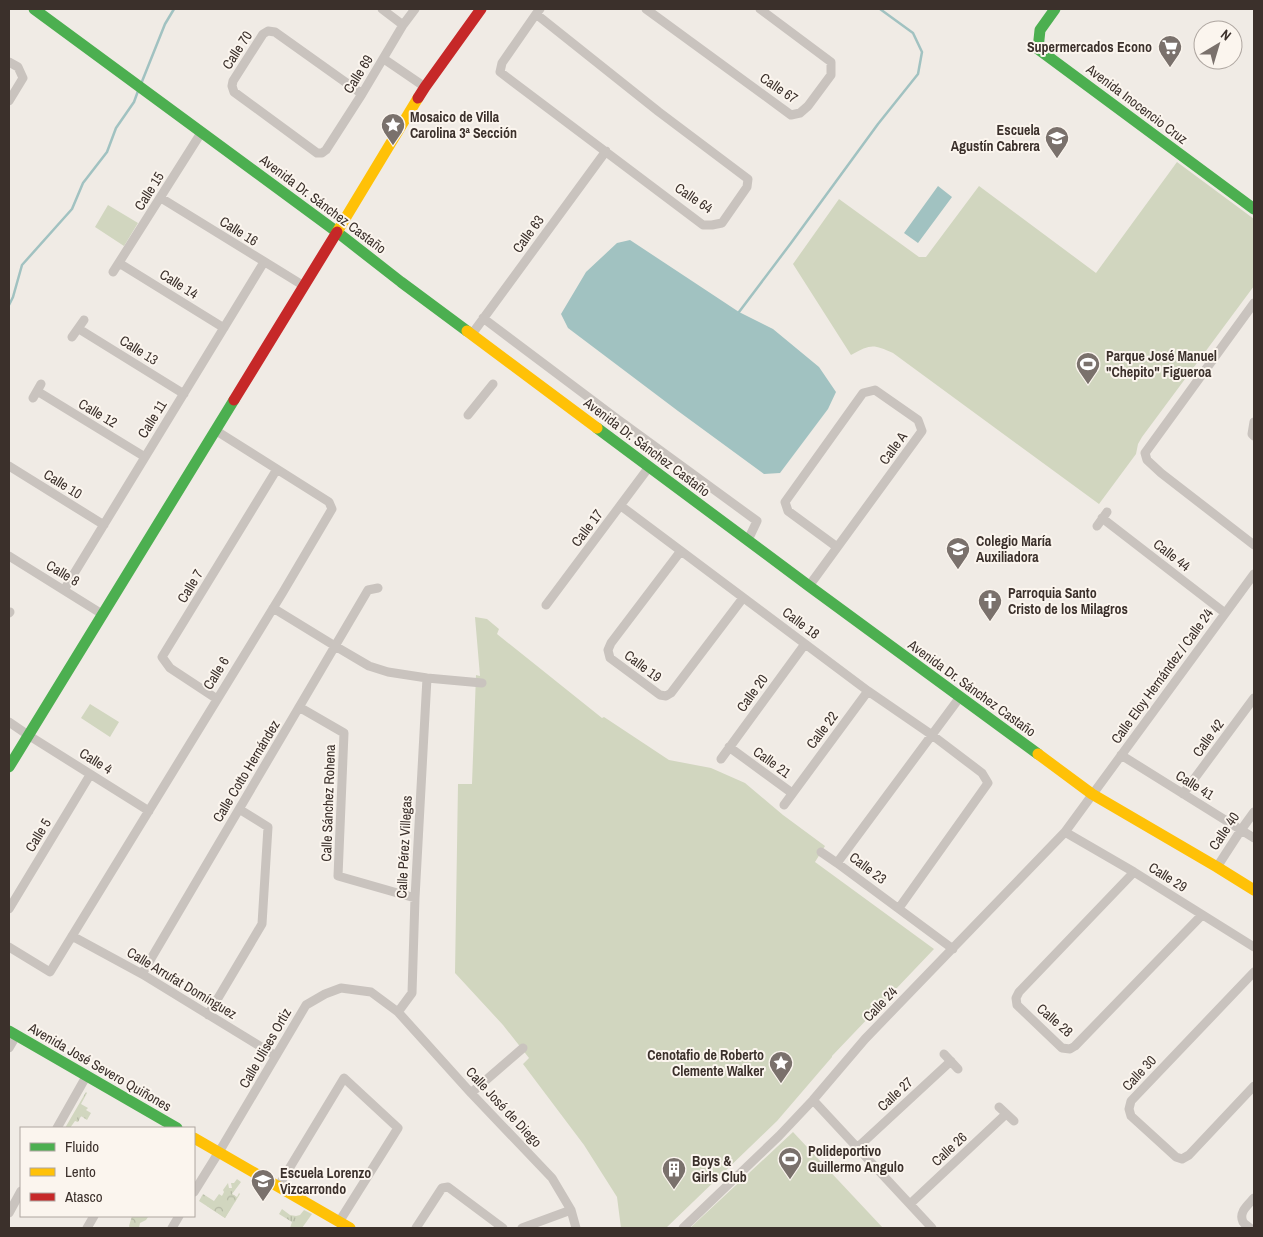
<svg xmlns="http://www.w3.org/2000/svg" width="1263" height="1237" viewBox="0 0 1263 1237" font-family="'Archivo Narrow',sans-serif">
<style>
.grass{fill:url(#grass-tufts)}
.forest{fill:url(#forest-crowns)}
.park{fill:#d1d6bf}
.water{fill:#a1c2c1}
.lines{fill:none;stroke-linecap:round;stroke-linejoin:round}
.stream{stroke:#a1c2c1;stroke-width:2.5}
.street{stroke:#c9c3be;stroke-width:9}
.fast{stroke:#4caf50;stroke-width:11}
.slow{stroke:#ffc107;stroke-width:11}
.jam{stroke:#c62828;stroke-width:11}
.labels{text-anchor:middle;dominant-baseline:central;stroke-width:4;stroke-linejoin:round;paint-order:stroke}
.poi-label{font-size:14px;font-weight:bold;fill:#3b302b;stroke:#fbf5ee;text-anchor:start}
.street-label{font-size:14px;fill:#3b302b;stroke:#fbf5ee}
</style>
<defs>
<pattern id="grass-tufts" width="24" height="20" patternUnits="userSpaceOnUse" patternTransform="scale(1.25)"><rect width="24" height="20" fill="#d1d6bf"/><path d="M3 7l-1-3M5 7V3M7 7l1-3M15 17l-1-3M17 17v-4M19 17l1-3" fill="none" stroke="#b4b8a4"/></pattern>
<pattern id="forest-crowns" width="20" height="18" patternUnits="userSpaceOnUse" patternTransform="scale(1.25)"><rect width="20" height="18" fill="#d1d6bf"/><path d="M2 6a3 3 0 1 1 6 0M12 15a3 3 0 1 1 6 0" fill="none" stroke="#b4b8a4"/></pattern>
</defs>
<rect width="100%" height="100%" fill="#f0ebe5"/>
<path class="grass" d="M86 1092 87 1093 81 1104 88 1108 86 1110 91 1113 87 1120 81 1116 78 1122 75 1121 70 1128H65Z
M237 1179 241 1182 232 1194 237 1197 239 1193 240 1194 225 1218 199 1201 203 1194 214 1201 219 1194 222 1196 224 1192 223 1190 228 1183 229 1188H232L231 1183H234Z
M282 1209 290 1215 296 1216 300 1215 304 1210 312 1214 302 1228H290L292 1222 279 1214Z"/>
<path class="forest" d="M225 1188H229L231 1195 232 1194 237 1198 235 1202 230 1203 231 1208 225 1218 207 1206V1202L211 1201 214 1204 218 1201 222 1199V1196L224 1195Z
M132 1216H150L148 1217 146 1220 140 1223 139 1228H130L129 1226Z"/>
<path class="park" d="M1177 162 1254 219V286L1142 437 1138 444 1136 454 1099 504 893 353C873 344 871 344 851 355L793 264 839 199 919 257H926L979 186 1096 273Z
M108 205 138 223 124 246 95 227Z
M475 617 487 619 499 629 497 634 602 718 604 717 669 760 711 768 745 783 783 815 825 846 815 862 934 949 832 1056V1057L777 1121 666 1228H621L617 1197 584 1145 523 1064 529 1058 503 1025 455 973 458 784H472L476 675 480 676Z
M90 704 119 722 110 737 81 718Z
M793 1132 883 1228H690Z"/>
<path class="water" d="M938 186 952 197 918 243 904 233Z
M630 240 739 312 773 329 819 367 836 392 828 409 780 473 764 474 678 411 568 328 561 314 586 272 617 243Z"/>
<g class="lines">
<path class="stream" d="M141 84 165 24 174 9
M9 305 13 297 22 265 72 209 83 183 107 152 116 128 134 102 138 91
M739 312 791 243 878 124 918 74 922 52 913 33 880 9"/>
<path class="street" d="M382 9 403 25
M646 9 791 115 800 113 808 106 831 75V62L760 9
M536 14 659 112 748 179 747 187 722 223 712 225H703L500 72 502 63 536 14 540 9
M384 59 425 87
M9 62 18 67 23 78 9 101
M362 94 275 32 268 31 263 34 233 81 232 86 234 92 317 153H322L326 150 362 94 403 25 415 9
M161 198 304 286
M119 263 224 328
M113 272 201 133
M1254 303 1145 453 1147 460 1161 473 1254 545
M483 318 616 418 757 521 748 540
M79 329 184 394
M472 334 606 151
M72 337 84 320
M37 391 145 457
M33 398 41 384
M468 415 493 384
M1254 422 1252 434 1254 436
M9 466 104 525
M621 506 868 691 932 735 982 773 988 783 899 908
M1102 518 1225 613
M1097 526 1107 512
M680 552 611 643 608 650 610 658 660 695 666 696 671 693 743 598
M9 556 102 614
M809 586 922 431 918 420 875 390 863 393 785 502 788 511 837 547
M64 590 264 262
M546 605 649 467
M273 608 335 646 369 666 388 672 427 678 482 683
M9 613 10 612
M217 699 170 668 162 657 277 469
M299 707 344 733 338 876 415 898
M9 722 28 735 149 811
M729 747 792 793
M1121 755 1254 838
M721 759 805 644
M1183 794 1254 698
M784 805 868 691
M1065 832 1134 872 1254 947
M821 852 837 863 953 949
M837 863 960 697
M1217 867 1241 830 1254 812
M1134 872 1019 992 1016 998 1017 1005 1062 1048 1070 1049 1075 1046 1202 915
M9 909 90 775
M72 936 142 974 276 1056
M9 947 50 972 283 592 332 509 329 502 215 430
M1254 972 1131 1101 1129 1109 1131 1116 1176 1157 1182 1159 1189 1155 1254 1086
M142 974 368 590 378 588
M398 1012 412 993 415 898 427 678
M208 1015 262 924 268 827 239 809
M9 1048 16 1036
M944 1054 958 1069
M471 1093 523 1048
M813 1100 932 1228
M999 1107 1014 1121
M57 1128 87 1075
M858 1147 951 1061
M278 1187 344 1078 398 1128 339 1222
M194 1192 222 1147 306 1005 325 994 341 988 371 992 398 1012 471 1093 552 1178 571 1210 576 1228
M910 1204 1006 1114
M9 1213 21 1191
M87 1228 94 1216
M172 1228 179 1216
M416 1228 442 1188 448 1187 503 1228
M522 1228 571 1210
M683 1228 779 1136 813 1100 865 1039 1065 832 1254 574
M1250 1228C1248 1226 1245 1225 1243 1222 1238 1212 1249 1204 1254 1198"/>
<path class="fast" d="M34 9 337 232 401 282 467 331
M1055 9 1040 30 1038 49 1254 209
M597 428 809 586 1038 754
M9 767 234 400
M9 1031 177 1128"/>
<path class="slow" d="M337 232 418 98
M467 331 597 428
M1038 754 1092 794 1217 867 1254 890
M194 1138 350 1228"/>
<path class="jam" d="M418 98 425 87 481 9
M234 400 337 232"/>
</g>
<defs>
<g id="supermarket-pin" transform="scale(1.25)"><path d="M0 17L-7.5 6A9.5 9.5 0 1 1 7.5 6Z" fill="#7a716c" stroke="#fbf5ee"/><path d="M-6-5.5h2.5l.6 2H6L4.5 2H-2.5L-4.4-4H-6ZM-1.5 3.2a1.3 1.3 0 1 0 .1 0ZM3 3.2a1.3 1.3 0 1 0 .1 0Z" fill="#fff"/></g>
<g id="sight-pin" transform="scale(1.25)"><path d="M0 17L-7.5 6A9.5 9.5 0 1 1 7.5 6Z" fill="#7a716c" stroke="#fbf5ee"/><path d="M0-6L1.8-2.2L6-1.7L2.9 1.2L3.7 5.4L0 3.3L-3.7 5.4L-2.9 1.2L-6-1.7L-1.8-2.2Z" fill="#fff"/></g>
<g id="school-pin" transform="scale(1.25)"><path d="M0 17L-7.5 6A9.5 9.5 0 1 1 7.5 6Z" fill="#7a716c" stroke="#fbf5ee"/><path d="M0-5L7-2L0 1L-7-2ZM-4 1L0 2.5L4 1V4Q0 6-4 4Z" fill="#fff"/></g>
<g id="stadium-pin" transform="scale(1.25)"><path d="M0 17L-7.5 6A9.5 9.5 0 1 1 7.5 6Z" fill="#7a716c" stroke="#fbf5ee"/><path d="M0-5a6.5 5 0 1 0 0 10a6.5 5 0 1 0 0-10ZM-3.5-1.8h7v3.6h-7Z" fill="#fff"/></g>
<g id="church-pin" transform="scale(1.25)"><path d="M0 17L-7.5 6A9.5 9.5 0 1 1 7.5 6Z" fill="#7a716c" stroke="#fbf5ee"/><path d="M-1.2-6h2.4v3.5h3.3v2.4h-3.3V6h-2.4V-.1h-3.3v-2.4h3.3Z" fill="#fff"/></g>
<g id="building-pin" transform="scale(1.25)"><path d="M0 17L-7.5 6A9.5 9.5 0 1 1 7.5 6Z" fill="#7a716c" stroke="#fbf5ee"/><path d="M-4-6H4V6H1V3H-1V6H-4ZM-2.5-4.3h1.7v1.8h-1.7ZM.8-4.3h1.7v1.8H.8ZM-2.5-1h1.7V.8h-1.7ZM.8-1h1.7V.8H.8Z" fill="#fff"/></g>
</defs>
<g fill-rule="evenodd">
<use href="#supermarket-pin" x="1170" y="47"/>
<use href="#sight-pin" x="393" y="125"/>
<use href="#school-pin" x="1057" y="138"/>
<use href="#stadium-pin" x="1088" y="364"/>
<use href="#school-pin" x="958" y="549"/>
<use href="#church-pin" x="990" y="601"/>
<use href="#sight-pin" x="781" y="1063"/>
<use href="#stadium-pin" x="790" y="1159"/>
<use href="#building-pin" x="674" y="1169"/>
<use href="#school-pin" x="263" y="1181"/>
</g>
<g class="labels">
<g class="poi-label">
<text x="1152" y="47" text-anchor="end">Supermercados Econo</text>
<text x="410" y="117">Mosaico de Villa<tspan x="410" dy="16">Carolina 3ª Sección</tspan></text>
<text x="1040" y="130" text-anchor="end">Escuela<tspan x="1040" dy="16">Agustín Cabrera</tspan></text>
<text x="1106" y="356">Parque José Manuel<tspan x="1106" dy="16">"Chepito" Figueroa</tspan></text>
<text x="976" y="541">Colegio María<tspan x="976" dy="16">Auxiliadora</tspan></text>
<text x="1008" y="593">Parroquia Santo<tspan x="1008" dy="16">Cristo de los Milagros</tspan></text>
<text x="764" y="1055" text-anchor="end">Cenotafio de Roberto<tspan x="764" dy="16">Clemente Walker</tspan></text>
<text x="808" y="1151">Polideportivo<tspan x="808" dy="16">Guillermo Angulo</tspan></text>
<text x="692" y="1161">Boys &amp;<tspan x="692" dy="16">Girls Club</tspan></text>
<text x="280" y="1173">Escuela Lorenzo<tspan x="280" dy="16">Vizcarrondo</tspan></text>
</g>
<g class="street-label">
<text transform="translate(237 50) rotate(-57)">Calle 70</text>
<text transform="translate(358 74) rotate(-58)">Calle 69</text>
<text transform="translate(779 88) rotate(34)">Calle 67</text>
<text transform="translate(1137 104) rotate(37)">Avenida Inocencio Cruz</text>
<text transform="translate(149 191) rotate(-58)">Calle 15</text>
<text transform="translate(694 198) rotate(34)">Calle 64</text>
<text transform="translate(323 204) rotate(37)">Avenida Dr. Sánchez Castaño</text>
<text transform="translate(239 231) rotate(32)">Calle 16</text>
<text transform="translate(528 234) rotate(-54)">Calle 63</text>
<text transform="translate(179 284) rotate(32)">Calle 14</text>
<text transform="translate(139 350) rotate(32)">Calle 13</text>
<text transform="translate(98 413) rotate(31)">Calle 12</text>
<text transform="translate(152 419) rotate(-58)">Calle 11</text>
<text transform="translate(647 447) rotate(37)">Avenida Dr. Sánchez Castaño</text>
<text transform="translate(893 448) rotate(-54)">Calle A</text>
<text transform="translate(63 484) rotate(32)">Calle 10</text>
<text transform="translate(587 528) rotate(-53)">Calle 17</text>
<text transform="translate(1172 555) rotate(38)">Calle 44</text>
<text transform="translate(63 573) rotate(31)">Calle 8</text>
<text transform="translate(190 586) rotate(-59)">Calle 7</text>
<text transform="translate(801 623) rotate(37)">Calle 18</text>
<text transform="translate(643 666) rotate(37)">Calle 19</text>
<text transform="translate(216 673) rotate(-58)">Calle 6</text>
<text transform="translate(1162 676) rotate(-54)">Calle Eloy Hernández / Calle 24</text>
<text transform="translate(972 688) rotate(36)">Avenida Dr. Sánchez Castaño</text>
<text transform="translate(752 693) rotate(-54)">Calle 20</text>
<text transform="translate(822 730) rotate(-53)">Calle 22</text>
<text transform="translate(1208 738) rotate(-54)">Calle 42</text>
<text transform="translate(96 761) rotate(32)">Calle 4</text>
<text transform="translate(772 762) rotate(36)">Calle 21</text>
<text transform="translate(246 771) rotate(-59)">Calle Cotto Hernández</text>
<text transform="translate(1195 785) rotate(32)">Calle 41</text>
<text transform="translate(328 803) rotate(-88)">Calle Sánchez Rohena</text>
<text transform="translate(1224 831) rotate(-56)">Calle 40</text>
<text transform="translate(38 835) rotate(-59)">Calle 5</text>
<text transform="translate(404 847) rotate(-87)">Calle Pérez Villegas</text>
<text transform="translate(868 868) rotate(37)">Calle 23</text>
<text transform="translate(1168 877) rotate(32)">Calle 29</text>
<text transform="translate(182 983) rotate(31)">Calle Arrufat Domínguez</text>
<text transform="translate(880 1004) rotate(-46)">Calle 24</text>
<text transform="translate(1055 1020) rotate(41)">Calle 28</text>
<text transform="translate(265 1048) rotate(-60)">Calle Ulises Ortiz</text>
<text transform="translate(100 1067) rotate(30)">Avenida José Severo Quiñones</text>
<text transform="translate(1139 1073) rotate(-47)">Calle 30</text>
<text transform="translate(895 1094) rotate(-43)">Calle 27</text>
<text transform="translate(504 1107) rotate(47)">Calle José de Diego</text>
<text transform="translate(949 1149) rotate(-43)">Calle 26</text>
</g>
</g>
<rect width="1263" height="1237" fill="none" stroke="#3b302b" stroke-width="20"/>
<rect x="20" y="1127" width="175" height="90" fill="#fbf5ee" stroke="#aea6a0"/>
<rect x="30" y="1143" width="25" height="8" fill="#4caf50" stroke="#aea6a0"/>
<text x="65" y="1152" font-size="15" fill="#3b302b">Fluido</text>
<rect x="30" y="1168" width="25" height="8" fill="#ffc107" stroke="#aea6a0"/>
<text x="65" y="1177" font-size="15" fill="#3b302b">Lento</text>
<rect x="30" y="1193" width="25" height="8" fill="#c62828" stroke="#aea6a0"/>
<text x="65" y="1202" font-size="15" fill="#3b302b">Atasco</text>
<g transform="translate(1218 45) rotate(38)"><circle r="24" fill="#fbf5ee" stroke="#aea6a0"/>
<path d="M0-4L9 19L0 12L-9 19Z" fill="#7a716c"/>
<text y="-8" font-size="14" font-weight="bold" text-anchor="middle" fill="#3b302b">N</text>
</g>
</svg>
